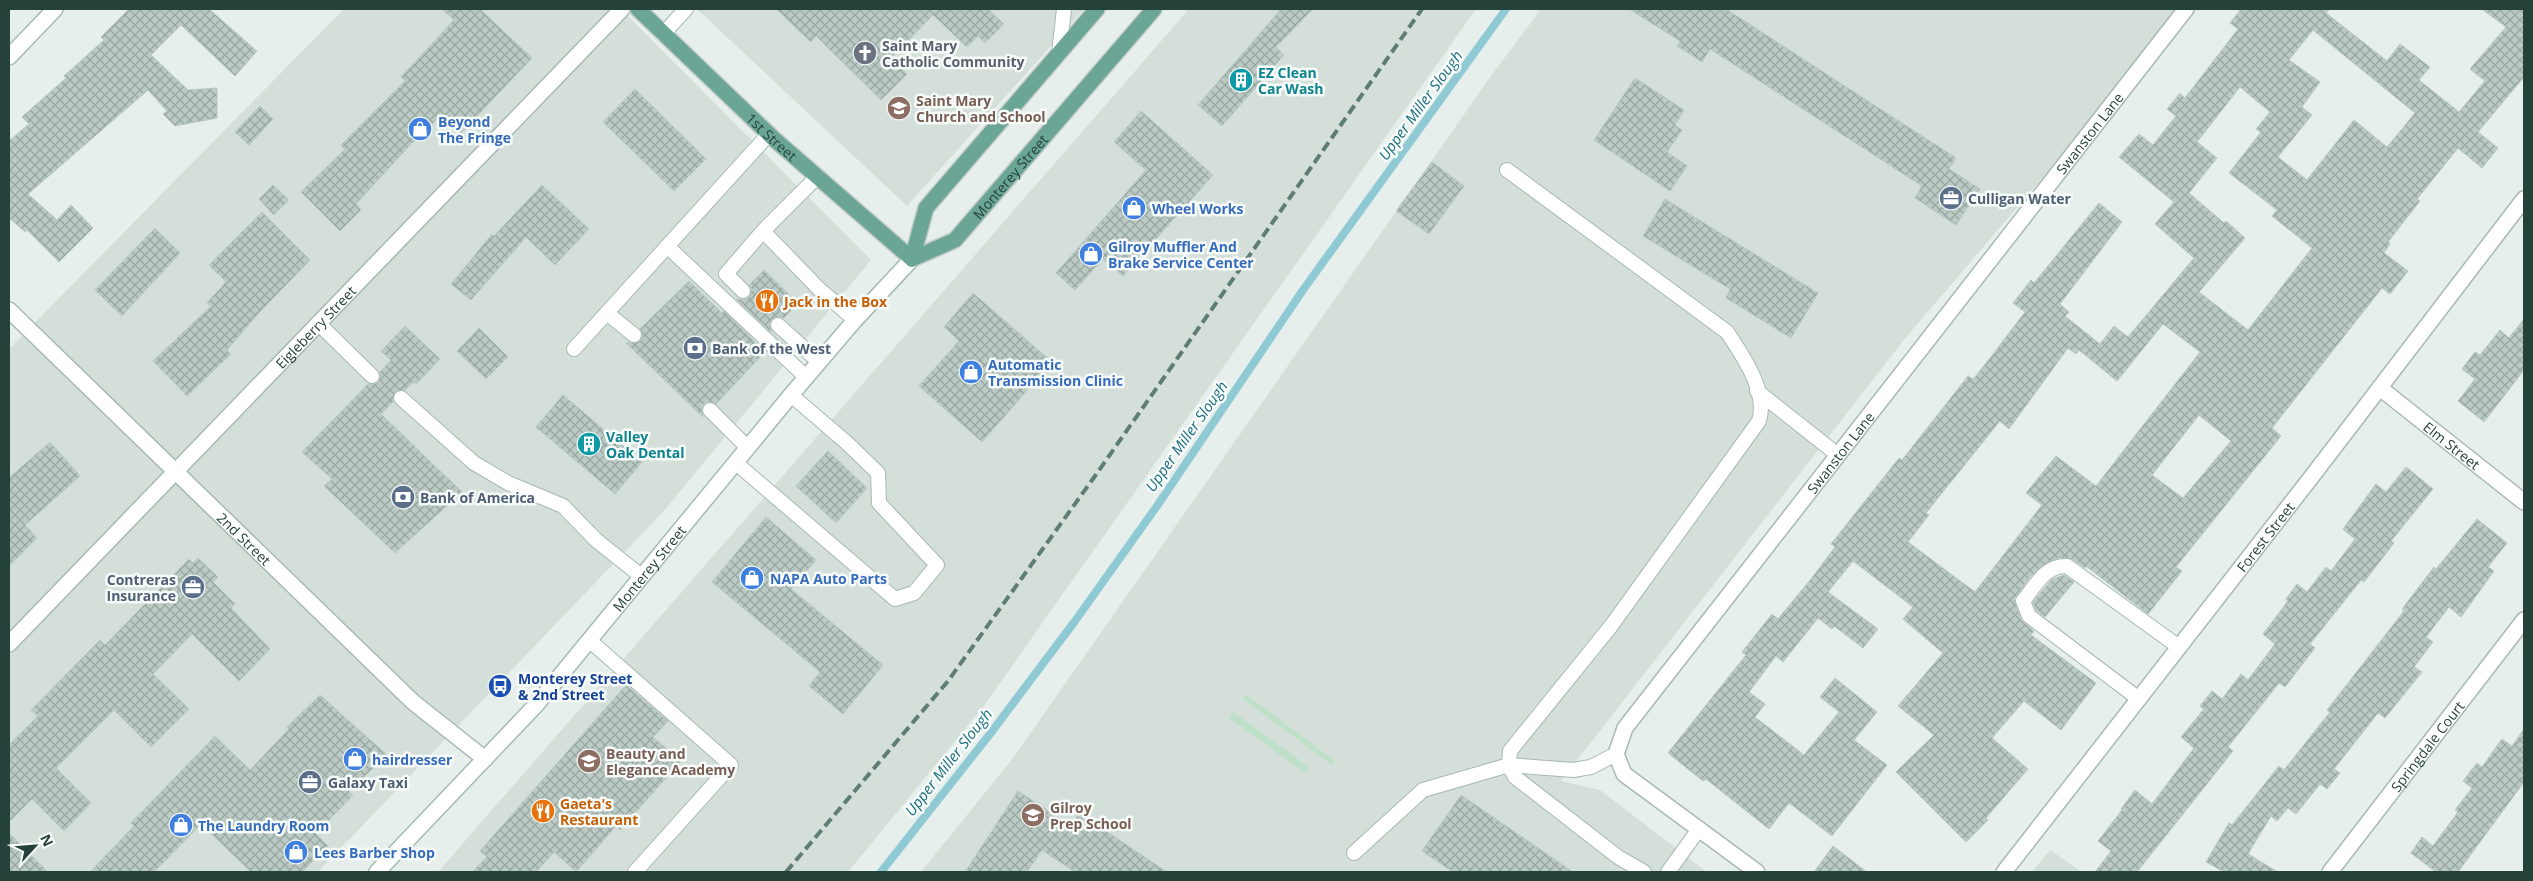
<svg xmlns="http://www.w3.org/2000/svg" width="2533" height="881" viewBox="0 0 2533 881" font-family="'Open Sans',sans-serif">
<style>
.built{fill:#d4dfda}
.grass{fill:#bfe0c8}
.lines{fill:none;stroke-linecap:round;stroke-linejoin:round}
.stream{stroke:#8ec9d4;stroke-width:8}
.building{fill:url(#building-cross-hatch);stroke:#b8c9c2;fill-rule:evenodd}
.service-casing{stroke:#a8b8b2;stroke-width:16}
.minor-casing{stroke:#a8b8b2;stroke-width:18}
.tertiary-casing{stroke:#a8b8b2;stroke-width:18}
.secondary-casing{stroke:#a4bbb3;stroke-width:18}
.primary-casing{stroke:#c2cac8;stroke-width:18}
.service{stroke:#fff;stroke-width:14}
.minor{stroke:#fff;stroke-width:15}
.tertiary{stroke:#fff;stroke-width:15}
.secondary{stroke:#fff;stroke-width:15}
.primary{stroke:#6aa596;stroke-width:15}
.rail{stroke:#5f7d75;stroke-width:4;stroke-dasharray:10 5;stroke-linecap:butt}
.labels{text-anchor:middle;dominant-baseline:central;stroke-width:5;stroke-linejoin:round;paint-order:stroke}
.worship-label{font-size:14px;font-weight:bold;fill:#5b616d;stroke:#f7fbf9;text-anchor:start}
.culture-label{font-size:14px;font-weight:bold;fill:#0d838f;stroke:#f7fbf9;text-anchor:start}
.education-label{font-size:14px;font-weight:bold;fill:#785e54;stroke:#f7fbf9;text-anchor:start}
.shop-label{font-size:14px;font-weight:bold;fill:#366cbe;stroke:#f7fbf9;text-anchor:start}
.street-label{font-size:14px;fill:#24423a;stroke:#f7fbf9}
.service-label{font-size:14px;font-weight:bold;fill:#4e5e75;stroke:#f7fbf9;text-anchor:start}
.food-label{font-size:14px;font-weight:bold;fill:#c56008;stroke:#f7fbf9;text-anchor:start}
.transit-label{font-size:14px;font-weight:bold;fill:#164399;stroke:#f7fbf9;text-anchor:start}
.water-label{font-size:15px;font-style:italic;fill:#1c6f80;stroke:#f7fbf9}
</style>
<defs>
<pattern id="building-cross-hatch" width="8" height="8" patternUnits="userSpaceOnUse" patternTransform="scale(1.25)"><rect width="8" height="8" fill="#bbcac4"/><path d="M0 0l8 8M0 8l8-8" fill="none" stroke="#98a6a0"/></pattern>
</defs>
<rect width="100%" height="100%" fill="#e6efeb"/>
<path class="built" d="M344 9H621L871 260 663 512 318 872H9V349Z
M697 9H1084L907 206Z
M1189 9H1476L983 707 848 872H438Z
M1541 9H2187L1903 341 1561 781 1600 790 1707 872H921L1013 758 1491 76Z
M2050 850 2059 856 2082 872H2032Z"/>
<path class="grass" d="M1247 695 1335 761 1332 765 1243 699Z
M1233 712 1309 767 1305 773 1229 718Z"/>
<g class="lines">
<path class="stream" d="M881 872 990 734 1075 621 1157 506 1303 290 1506 9"/>
</g>
<path class="building" d="M129 9H209L257 51 235 76 181 25 151 55 188 90 217 88V118L175 126 163 114 167 111 148 90 28 194 57 220 71 205 93 228 59 262 27 230 25 232 9 218V141L29 124 22 117 66 78 64 76 104 40 101 37Z
M442 9H480L532 58 461 133 442 115 412 143 356 204 361 210 340 231 301 192 345 149 341 145 405 81 401 77 454 20Z
M776 9H988L1004 24 985 43 978 36 967 47 933 15 891 58 907 74 881 100 816 36 811 42Z
M1281 9H1313L1276 47 1284 55 1222 126 1198 105Z
M1629 9H1726L1956 158 1949 169 1980 189 1956 225 1915 198 1922 186 1710 49 1702 62 1677 46 1680 41Z
M2241 9H2330L2326 13 2387 61 2400 44 2430 67 2419 80 2459 112 2485 81 2470 69 2506 27 2482 9H2524V77L2478 132 2498 148 2482 168 2458 148 2417 199 2420 201 2388 242 2390 244 2384 253 2408 271 2390 294 2382 288 2272 428 2281 436 2176 567 2182 571 2148 614 2086 566 2085 568 2072 559 2059 558 2050 561 2030 577 2014 599 2021 620 2034 631 2031 635 2096 683 2061 730 2024 701 1992 738 2028 769 1986 818 1988 820 1966 842 1896 772 1934 735 1898 706 1943 653 1903 619 1913 607 1853 561 1828 592 1878 629 1863 648 1834 626 1832 629 1818 618 1783 662 1776 656 1749 692 1765 704 1755 717 1804 755 1839 712 1820 697 1835 678 1877 712 1854 740 1887 765 1832 836 1789 803 1769 829 1706 779 1703 781 1668 753 1746 655 1742 652 1772 614 1778 619 1811 579 1835 547 1831 544 1899 458 1902 460 1968 376 1973 379 1987 362 2025 312 2013 303 2031 280 2034 283 2099 203 2122 222 2060 304 2069 312 2065 316 2100 344 2114 326 2128 337 2194 258 2155 224 2174 202 2119 157 2139 134 2153 145 2176 116 2167 109 2180 93 2185 98 2238 29 2230 23ZM2313 30 2415 113 2387 147 2354 120 2307 180 2278 157 2312 115 2302 107 2320 82 2289 60ZM2240 87 2270 112 2256 129 2261 132 2229 173 2277 210 2272 216 2312 248 2248 330 2199 292 2245 238 2226 221 2224 223 2189 193 2217 158 2197 142ZM2163 324 2200 352 2096 486 2056 456 2026 493 2042 505 1975 592 1908 542 1929 515 1926 513 2000 421 2009 429 2068 348 2076 354 2079 350 2117 381ZM2199 415 2231 441 2183 498 2152 475Z
M1635 78 1684 110 1675 125 1682 130 1667 152 1687 166 1670 191 1594 140Z
M635 89 706 159 674 191 603 122Z
M260 106 273 119 249 145 235 132Z
M1141 111 1213 175 1123 276 1103 259 1075 290 1056 273 1146 170 1114 142Z
M1432 162 1464 186 1429 234 1396 211Z
M273 185 289 200 274 215 259 199Z
M542 185 589 229 555 265 526 237 471 300 451 284 492 234 494 236Z
M1665 199 1818 293 1791 338 1726 298 1730 289 1643 236Z
M262 212 310 260 258 314 227 350 231 354 187 396 153 361 211 306 207 303 226 282 209 265Z
M155 228 180 253 122 316 95 290Z
M764 270 798 303 784 318 779 316 772 319 769 324 771 332 736 299 745 300 749 297 752 289 749 285Z
M689 281 722 313 724 311 765 352 716 404 708 401 704 404 701 408 703 417 626 343 640 341 643 336 640 329Z
M973 293 1052 362 982 442 919 386 959 341 944 327Z
M2524 319V370L2484 422 2458 401 2475 379 2462 369 2475 352 2480 355 2500 330 2509 338Z
M405 326 440 359 416 384 413 382 405 390 395 392 393 402 381 414 462 492 395 553 324 486 332 479 302 452 368 384H374L379 382 380 372 391 360 381 351Z
M479 328 508 357 486 379 457 351Z
M563 395 642 462 615 494 536 427Z
M50 442 80 476 25 525 37 538 9 566V478Z
M828 451 867 488 836 523 796 486Z
M2406 467 2433 489 2391 541 2394 543 2364 582 2361 580 2310 644 2315 648 2285 687 2279 683 2228 747 2233 751 2137 872H2095L2111 851 2098 841 2122 810 2121 809 2135 790 2152 804 2194 748 2181 737 2204 709 2200 706 2212 691 2222 699 2241 674 2248 680 2275 644 2263 634 2288 601 2286 599 2297 584 2307 592 2326 567 2331 571 2355 539 2343 529 2376 484 2386 492Z
M766 517 816 560 791 589 883 665 843 714 809 686 820 672 712 582Z
M2477 519 2507 543 2488 567 2494 571 2461 617 2449 607 2426 637 2433 642 2414 667 2422 672 2385 718 2378 713 2334 769 2340 773 2327 789 2320 784 2296 814 2288 808 2277 821 2271 816 2248 854 2278 872H2224L2206 862 2229 823 2232 825 2279 766 2284 770 2330 712 2327 710 2404 611 2402 609 2434 567 2436 569Z
M198 558 218 577 213 582 235 604 231 608 270 649 239 681 192 634 153 674 189 709 151 747 114 710 56 768 91 803 64 831 32 799 9 822V745L38 716 31 710 100 640 105 645 189 559 193 563Z
M2064 575 2074 582 2045 617 2036 610 2033 602 2052 579Z
M626 685 668 721 653 737 681 761 620 830 616 826 576 872 554 852 536 872H472L487 857 480 851Z
M320 695 387 755 349 791 353 795 316 834 328 846 302 872H251L201 824 154 872H90L134 826 131 823 215 736 250 770 289 729 287 727Z
M2524 729V782L2458 872H2436L2411 853 2422 837 2433 846 2458 812 2455 810 2472 788 2463 781 2477 763 2482 767 2502 739 2512 746Z
M1018 791 1071 826 1079 813 1167 872H1075L1042 850 1027 872H965Z
M1461 795 1573 872H1453L1422 851Z
M9 833 48 872H9Z
M1833 846 1867 872H1814Z"/>
<g class="lines">
<g class="service-casing">
<path id="service" d="M663 34 686 9
M1059 53 1064 9
M1507 170 1727 332C1743 356 1768 392 1759 421L1611 626 1510 751 1509 765 1515 777 1618 857 1644 872
M818 176 763 231 819 289 855 320
M667 246 806 377
M743 291 726 274 763 231
M607 313 634 335
M318 323 372 376
M778 325 819 362
M574 349 769 134
M1757 391 1838 455
M401 398 474 463 508 483 563 506 596 540 641 576
M710 410 748 448
M736 463 895 599 914 593 937 565 879 503 878 473 847 443 791 395
M589 640 731 765 635 872
M2139 699 2029 616 2023 601C2036 585 2045 565 2067 566L2179 647
M1354 853 1423 790 1509 765 1573 770 1591 767 1616 754
M1668 872 1699 829"/>
</g>
<g class="minor-casing">
<g id="minor">
<path id="s1" d="M9 310 413 702 485 759"/>
<path id="s2" d="M2380 388 2524 502"/>
<path id="s3" d="M9 644 622 9"/>
<path id="s4" d="M1757 872 1624 774 1616 754 1625 728 2186 9"/>
<path id="s5" d="M2004 872 2313 475 2524 199"/>
<path id="s6" d="M2330 872 2524 620"/>
</g>
</g>
<g class="tertiary-casing">
<path id="tertiary" d="M9 57 55 9"/>
</g>
<g class="secondary-casing">
<g id="secondary">
<path id="s7" d="M377 872 536 705 791 395 855 320 912 259"/>
</g>
</g>
<g class="primary-casing">
<g id="primary">
<path id="s8" d="M638 9 774 139 912 259"/>
<path id="s9" d="M912 259 955 240 1154 9"/>
<path d="M912 259 926 208 1097 9"/>
</g>
</g>
<use href="#service" class="service"/>
<use href="#minor" class="minor"/>
<use href="#tertiary" class="tertiary"/>
<use href="#secondary" class="secondary"/>
<use href="#primary" class="primary"/>
<path class="rail" d="M786 872 948 681 1095 476 1422 9"/>
</g>
<defs>
<g id="church-disc" transform="scale(1.25)"><circle r="9.5" fill="#6b7280" stroke="#f7fbf9"/><path d="M-1.2-6h2.4v3.5h3.3v2.4h-3.3V6h-2.4V-.1h-3.3v-2.4h3.3Z" fill="#fff"/></g>
<g id="building-disc" transform="scale(1.25)"><circle r="9.5" fill="#0f9aa8" stroke="#f7fbf9"/><path d="M-4-6H4V6H1V3H-1V6H-4ZM-2.5-4.3h1.7v1.8h-1.7ZM.8-4.3h1.7v1.8H.8ZM-2.5-1h1.7V.8h-1.7ZM.8-1h1.7V.8H.8Z" fill="#fff"/></g>
<g id="school-disc" transform="scale(1.25)"><circle r="9.5" fill="#8d6e63" stroke="#f7fbf9"/><path d="M0-5L7-2L0 1L-7-2ZM-4 1L0 2.5L4 1V4Q0 6-4 4Z" fill="#fff"/></g>
<g id="shop-disc" transform="scale(1.25)"><circle r="9.5" fill="#3f7fe0" stroke="#f7fbf9"/><path d="M-5-2.5h2.3a2.7 3.5 0 0 1 5.4 0H5L5.5 6h-11ZM-1.5-2.5h3a1.5 2.3 0 0 0-3 0Z" fill="#fff"/></g>
<g id="office-disc" transform="scale(1.25)"><circle r="9.5" fill="#5c6f8a" stroke="#f7fbf9"/><path d="M-6-3h4V-5.5h4V-3h4V5H-6ZM-1-4.5V-3h2v-1.5ZM-6 0V1H6V0Z" fill="#fff"/></g>
<g id="restaurant-disc" transform="scale(1.25)"><circle r="9.5" fill="#e8710a" stroke="#f7fbf9"/><path d="M-5-6h1v4h1v-4h1v4h1v-4h1v5L-1.5 .5V6h-2V.5L-5-1ZM5-6V6H3V1.5H1.5Q1.5-4 5-6Z" fill="#fff"/></g>
<g id="bank-disc" transform="scale(1.25)"><circle r="9.5" fill="#5c6f8a" stroke="#f7fbf9"/><path d="M-6-4H6V4H-6ZM0-2.3a2.3 2.3 0 1 0 0 4.6a2.3 2.3 0 1 0 0-4.6Z" fill="#fff"/></g>
<g id="bus-disc" transform="scale(1.25)"><circle r="9.5" fill="#1a4fb4" stroke="#f7fbf9"/><path d="M-5-6H5V4H4V6H2V4H-2V6H-4V4H-5ZM-3.5-4V0h7V-4ZM-3.5 1.2v1.5H-2V1.2ZM2 1.2v1.5H3.5V1.2Z" fill="#fff"/></g>
</defs>
<g fill-rule="evenodd">
<use href="#church-disc" x="865" y="53"/>
<use href="#building-disc" x="1241" y="80"/>
<use href="#school-disc" x="899" y="108"/>
<use href="#shop-disc" x="420" y="129"/>
<use href="#office-disc" x="1951" y="198"/>
<use href="#shop-disc" x="1134" y="208"/>
<use href="#shop-disc" x="1091" y="254"/>
<use href="#restaurant-disc" x="767" y="301"/>
<use href="#bank-disc" x="695" y="348"/>
<use href="#shop-disc" x="971" y="372"/>
<use href="#building-disc" x="589" y="444"/>
<use href="#bank-disc" x="403" y="497"/>
<use href="#shop-disc" x="752" y="578"/>
<use href="#office-disc" x="193" y="587"/>
<use href="#bus-disc" x="500" y="686"/>
<use href="#shop-disc" x="355" y="759"/>
<use href="#school-disc" x="589" y="761"/>
<use href="#office-disc" x="310" y="782"/>
<use href="#restaurant-disc" x="543" y="811"/>
<use href="#school-disc" x="1033" y="815"/>
<use href="#shop-disc" x="181" y="825"/>
<use href="#shop-disc" x="296" y="852"/>
</g>
<g class="labels">
<g class="worship-label">
<text x="882" y="45">Saint Mary<tspan x="882" dy="16">Catholic Community</tspan></text>
</g>
<g class="culture-label">
<text x="1258" y="72">EZ Clean<tspan x="1258" dy="16">Car Wash</tspan></text>
<text x="606" y="436">Valley<tspan x="606" dy="16">Oak Dental</tspan></text>
</g>
<g class="education-label">
<text x="916" y="100">Saint Mary<tspan x="916" dy="16">Church and School</tspan></text>
<text x="606" y="753">Beauty and<tspan x="606" dy="16">Elegance Academy</tspan></text>
<text x="1050" y="807">Gilroy<tspan x="1050" dy="16">Prep School</tspan></text>
</g>
<g class="shop-label">
<text x="438" y="121">Beyond<tspan x="438" dy="16">The Fringe</tspan></text>
<text x="1152" y="208">Wheel Works</text>
<text x="1108" y="246">Gilroy Muffler And<tspan x="1108" dy="16">Brake Service Center</tspan></text>
<text x="988" y="364">Automatic<tspan x="988" dy="16">Transmission Clinic</tspan></text>
<text x="770" y="578">NAPA Auto Parts</text>
<text x="372" y="759">hairdresser</text>
<text x="198" y="825">The Laundry Room</text>
<text x="314" y="852">Lees Barber Shop</text>
</g>
<g class="street-label">
<text stroke="none"><textPath href="#s4" startOffset="969">Swanston Lane</textPath></text>
<text stroke="none"><textPath href="#s8" startOffset="185">1st Street</textPath></text>
<text stroke="none"><textPath href="#s9" startOffset="131">Monterey Street</textPath></text>
<text stroke="none"><textPath href="#s3" startOffset="441">Eigleberry Street</textPath></text>
<text stroke="none"><textPath href="#s2" startOffset="92">Elm Street</textPath></text>
<text stroke="none"><textPath href="#s4" startOffset="564">Swanston Lane</textPath></text>
<text stroke="none"><textPath href="#s5" startOffset="425">Forest Street</textPath></text>
<text stroke="none"><textPath href="#s1" startOffset="328">2nd Street</textPath></text>
<text stroke="none"><textPath href="#s7" startOffset="408">Monterey Street</textPath></text>
<text stroke="none"><textPath href="#s6" startOffset="159">Springdale Court</textPath></text>
</g>
<g class="service-label">
<text x="1968" y="198">Culligan Water</text>
<text x="712" y="348">Bank of the West</text>
<text x="420" y="497">Bank of America</text>
<text x="176" y="579" text-anchor="end">Contreras<tspan x="176" dy="16">Insurance</tspan></text>
<text x="328" y="782">Galaxy Taxi</text>
</g>
<g class="food-label">
<text x="784" y="301">Jack in the Box</text>
<text x="560" y="803">Gaeta's<tspan x="560" dy="16">Restaurant</tspan></text>
</g>
<g class="transit-label">
<text x="518" y="678">Monterey Street<tspan x="518" dy="16">&amp; 2nd Street</tspan></text>
</g>
<g class="water-label">
<text transform="translate(1420 105) rotate(-54)">Upper Miller Slough</text>
<text transform="translate(1186 436) rotate(-55)">Upper Miller Slough</text>
<text transform="translate(948 762) rotate(-52)">Upper Miller Slough</text>
</g>
</g>
<rect width="2533" height="881" fill="none" stroke="#24423a" stroke-width="20"/>
<g transform="translate(35 846) rotate(64)" stroke="#f7fbf9" stroke-width="4" paint-order="stroke">
<path d="M0-4L9 19L0 12L-9 19Z" fill="#24423a"/>
<text y="-8" font-size="14" font-weight="bold" text-anchor="middle" fill="#24423a">N</text>
</g>
</svg>
